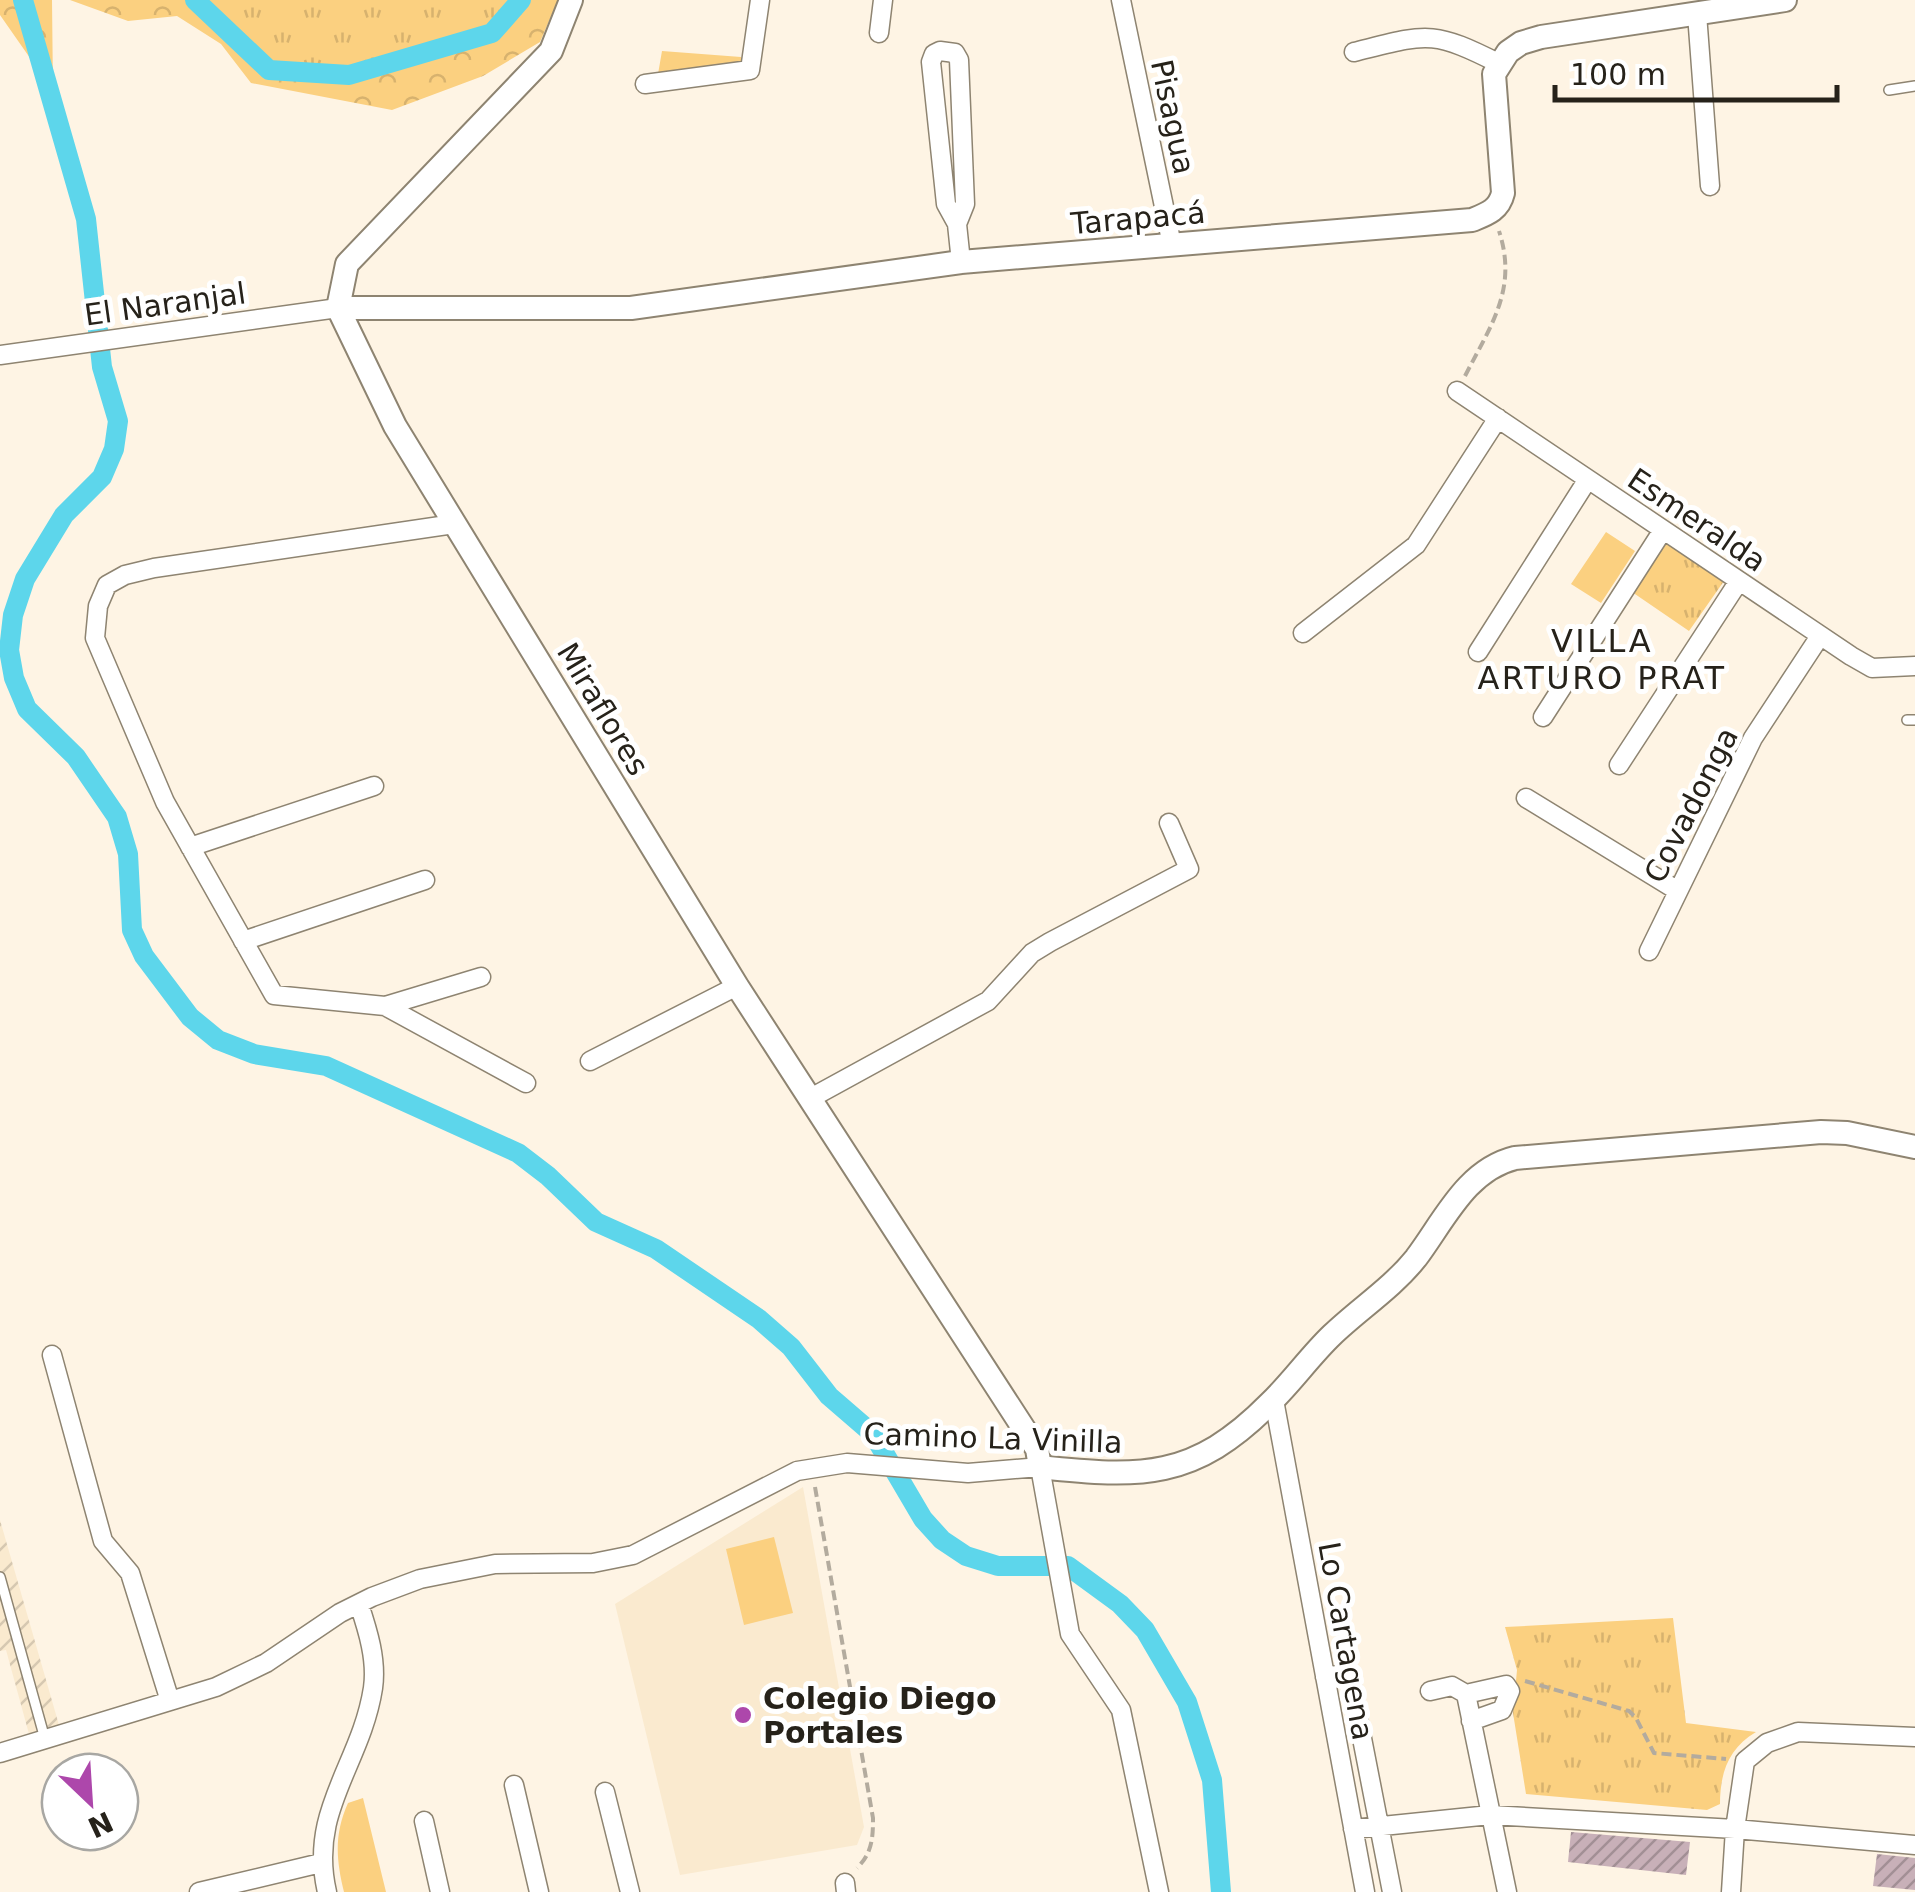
<svg xmlns="http://www.w3.org/2000/svg" width="1915" height="1892" viewBox="0 0 1915 1892" font-family="'DejaVu Sans',sans-serif">
<style>
.built{fill:#faeacf}
.industrial{fill:url(#industrial-furrows)}
.grass{fill:#fbd080}
.forest{fill:url(#forest-crowns)}
.park{fill:url(#park-tufts)}
.lines{fill:none;stroke-linecap:round;stroke-linejoin:round}
.canal{stroke:#5dd6eb;stroke-width:20}
.building{fill:url(#building-hatch)}
.lane-casing{stroke:#8e8471;stroke-width:12}
.street-casing{stroke:#8e8471;stroke-width:21}
.secondary-casing{stroke:#8e8471;stroke-width:26}
.path{stroke:#b3ab9e;stroke-width:4;stroke-dasharray:10 5;stroke-linecap:butt}
.lane{stroke:#fff;stroke-width:9}
.street{stroke:#fff;stroke-width:18}
.secondary{stroke:#fff;stroke-width:22}
.poi-dot{fill:#ad47ab;stroke:#fff;stroke-width:4}
.labels{text-anchor:middle;dominant-baseline:central;stroke-width:10;stroke-linejoin:round;paint-order:stroke}
.street-label{font-size:30px;fill:#26221a;stroke:#fff}
.poi-label{font-size:30px;font-weight:bold;fill:#26221a;stroke:#fff;text-anchor:start}
.neighbourhood-label{font-size:32px;letter-spacing:2.5px;fill:#26221a;stroke:#fff}
</style>
<defs>
<pattern id="industrial-furrows" width="10" height="10" patternUnits="userSpaceOnUse" patternTransform="scale(2.5)"><rect width="10" height="10" fill="#faeacf"/><path d="M-1 1l2-2M0 10L10 0M9 11l2-2" fill="none" stroke="#d6c8b1"/></pattern>
<pattern id="forest-crowns" width="20" height="18" patternUnits="userSpaceOnUse" patternTransform="scale(2.5)"><rect width="20" height="18" fill="#fbd080"/><path d="M2 6a3 3 0 1 1 6 0M12 15a3 3 0 1 1 6 0" fill="none" stroke="#d7b26e"/></pattern>
<pattern id="park-tufts" width="24" height="20" patternUnits="userSpaceOnUse" patternTransform="scale(2.5)"><rect width="24" height="20" fill="#fbd080"/><path d="M3 7l-1-3M5 7V3M7 7l1-3M15 17l-1-3M17 17v-4M19 17l1-3" fill="none" stroke="#d7b26e"/></pattern>
<pattern id="building-hatch" width="6" height="6" patternUnits="userSpaceOnUse" patternTransform="scale(2.5)"><rect width="6" height="6" fill="#c8b0b8"/><path d="M-1 1l2-2M0 6l6-6M5 7l2-2" fill="none" stroke="#a28f95"/></pattern>
</defs>
<rect width="100%" height="100%" fill="#fef4e4"/>
<path class="built" d="M803 1487 864 1827 857 1845 680 1875 615 1604Z"/>
<path class="industrial" d="M0 1520 59 1725 29 1734 6 1650 0 1651Z"/>
<path class="grass" d="M662 51 741 57V65L658 74Z
M1606 532 1635 551 1601 603 1571 584Z
M774 1537 793 1613 744 1625 726 1549Z
M363 1798 386 1892H344C336 1860 334 1834 348 1803Z"/>
<path class="forest" d="M0 0H52L53 91 0 15Z
M70 0H558L540 42 483 76 392 110 251 83 221 44 177 16 128 21Z"/>
<path class="park" d="M195 0H521L492 33 349 75 269 70Z
M1664 541 1724 581 1689 631 1632 592Z
M1673 1618 1686 1723 1756 1732C1729 1748 1720 1772 1720 1804L1707 1810 1526 1794 1513 1713 1517 1670 1505 1627Z"/>
<g class="lines">
<path class="canal" d="M23 0 86 219 102 367 118 421 114 449 102 477 64 515 25 579 13 615 9 650 14 678 27 709 76 757 117 817 128 854 132 930 144 956 190 1017 218 1040 254 1054 326 1066 518 1153 548 1176 596 1222 656 1249 759 1319 791 1347 829 1396 873 1434 923 1519 942 1540 966 1556 998 1566H1068L1120 1604 1145 1630 1187 1702 1212 1780 1221 1892
M195 0 269 70 349 75 492 33 521 0"/>
</g>
<path class="building" d="M1571 1832 1690 1842 1686 1875 1568 1862Z
M1877 1854 1915 1858V1890L1873 1886Z"/>
<g class="lines">
<g class="lane-casing">
<path id="lane" d="M1889 90 1915 86
M1907 720H1915
M0 1577 45 1739"/>
</g>
<g class="street-casing">
<path id="street" d="M1121 0 1172 245
M1697 14 1710 186
M879 33 883 0
M1354 52C1427 34 1431 29 1500 64
M645 84 750 70 760 0
M957 224 965 204 959 60 955 53 940 51 934 54 931 62 946 204 957 224 961 262
M0 355 338 308
M1457 391 1851 656 1872 668 1915 666
M454 524 154 568 125 575 107 585 98 606 95 638 165 802 274 995 385 1006 481 977
M1303 633 1416 545 1498 418
M1478 652 1588 479
M1543 717 1663 530
M1619 765 1739 581
M1526 798 1678 891
M190 847 374 786
M243 941 425 880
M1649 951 1753 738 1820 636
M385 1006 526 1083
M590 1061 737 986
M809 1099 988 1001 1032 953 1050 942 1189 869 1169 823
M52 1355 103 1541 130 1573 170 1701
M1274 1400 1365 1892
M1325 1677 1344 1674 1349 1677 1352 1687 1392 1892
M1430 1691 1452 1686 1466 1694 1507 1892
M1466 1694 1506 1685 1510 1691 1502 1710 1471 1721
M0 1753 216 1687 266 1663 340 1613 372 1597 420 1579 495 1564 593 1563 633 1555 797 1471 847 1463 968 1473 1040 1467 1070 1634 1121 1710 1159 1892
M514 1785 539 1892
M605 1792 630 1892
M424 1821 440 1892
M1353 1829 1490 1815 1735 1829 1915 1845
M845 1883 846 1892
M199 1892 321 1863
M327 1892C308 1810 361 1765 373 1688 377 1660 368 1631 359 1604
M1731 1892 1735 1829 1745 1761 1767 1743 1798 1732 1915 1737"/>
</g>
<g class="secondary-casing">
<path id="secondary" d="M571 0 551 51 347 264 338 308 395 426 737 986 1037 1449 1040 1467C1141 1478 1194 1480 1270 1403 1292 1382 1310 1356 1332 1335 1359 1309 1392 1288 1416 1258 1444 1221 1466 1170 1515 1158L1821 1132 1847 1133 1915 1147
M338 308H631L961 262 1472 220C1487 214 1499 210 1503 193L1494 74 1508 52 1521 43 1541 37 1785 0"/>
</g>
<path class="path" d="M1465 376C1491 325 1518 289 1499 231
M815 1487 873 1818C873 1839 872 1853 857 1868
M1525 1681 1629 1711 1636 1718 1654 1753 1726 1759"/>
<use href="#lane" class="lane"/>
<use href="#street" class="street"/>
<use href="#secondary" class="secondary"/>
</g>
<circle class="poi-dot" cx="743" cy="1715" r="10"/>
<g class="labels">
<g class="street-label">
<text transform="translate(1173 117) rotate(78)">Pisagua</text>
<text transform="translate(1138 218) rotate(-5)">Tarapacá</text>
<text transform="translate(165 304) rotate(-8)">El Naranjal</text>
<text transform="translate(1697 520) rotate(34)">Esmeralda</text>
<text transform="translate(603 709) rotate(59)">Miraflores</text>
<text transform="translate(1691 805) rotate(-63)">Covadonga</text>
<text transform="translate(993 1438) rotate(2)">Camino La Vinilla</text>
<text transform="translate(1346 1641) rotate(80)">Lo Cartagena</text>
</g>
<g class="poi-label">
<text x="763" y="1698">Colegio Diego<tspan x="763" dy="34">Portales</tspan></text>
</g>
<g class="neighbourhood-label">
<text x="1602" y="641">VILLA<tspan x="1602" dy="37">ARTURO PRAT</tspan></text>
</g>
</g>
<g transform="translate(90 1802) rotate(155)"><circle r="48" fill="#ffffff" stroke="#a8a7a3" stroke-width="2.5"/>
<path d="M0-8L18 38L0 25L-18 38Z" fill="#ad47ab"/>
<text y="-15" font-size="28" font-weight="bold" text-anchor="middle" fill="#26221a">N</text>
</g>
<path d="M1555 85v15h282v-15" fill="none" stroke="#26221a" stroke-width="5"/>
<text x="1570" y="85" font-size="30" fill="#26221a" stroke="#ffffff" stroke-width="8" paint-order="stroke">100 m</text>
</svg>
